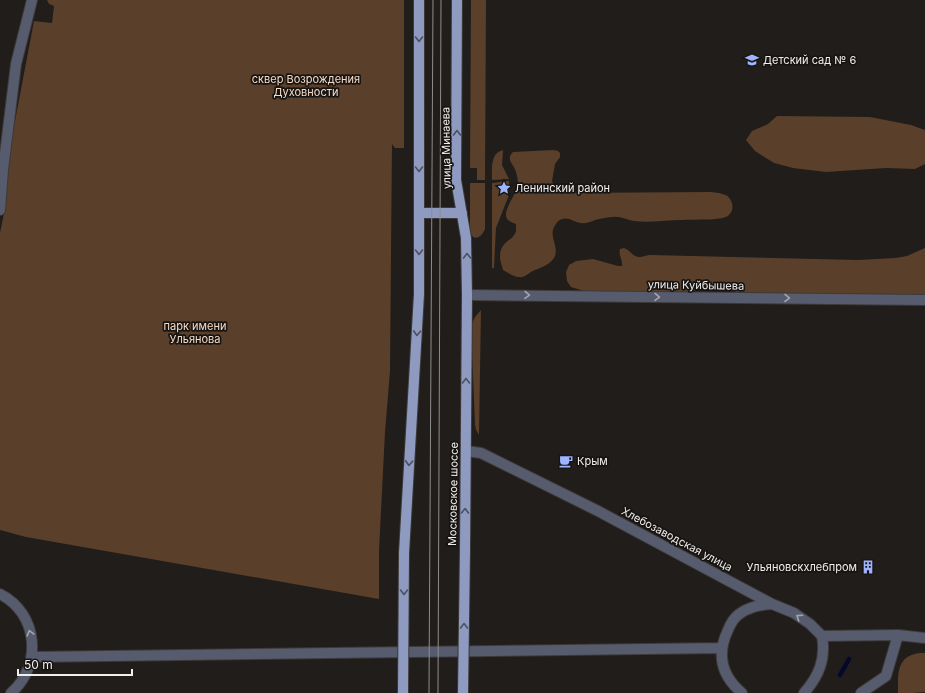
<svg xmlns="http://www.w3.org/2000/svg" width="925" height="693" viewBox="0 0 925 693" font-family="Inter,sans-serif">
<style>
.green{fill:#5a3f2a}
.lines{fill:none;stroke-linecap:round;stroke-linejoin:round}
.stream{stroke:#05082a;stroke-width:4.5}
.minor-casing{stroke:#3d3a39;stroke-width:12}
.major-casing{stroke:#3d3a39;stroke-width:12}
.minor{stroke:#565c6e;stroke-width:10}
.major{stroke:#8e9ac0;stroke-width:10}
.tram{stroke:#8f8d8b;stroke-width:1}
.major-bridge-casing{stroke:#3d3a39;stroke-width:12;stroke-linecap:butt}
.major-bridge{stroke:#8e9ac0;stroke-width:10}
.oneway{stroke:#4d5060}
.oneway2{stroke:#a4a6ae}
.labels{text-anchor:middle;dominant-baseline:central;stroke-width:3.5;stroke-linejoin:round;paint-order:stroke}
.poi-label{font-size:11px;fill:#f1efee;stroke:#171412;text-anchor:start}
.park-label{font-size:11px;fill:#f5dac7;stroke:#171412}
.street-label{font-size:11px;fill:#f1efee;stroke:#171412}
</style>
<rect width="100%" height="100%" fill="#201d1b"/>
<path class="green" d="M47 0H404V148H395L392 144 390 371 385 432 379 551V599L26 537 0 530V233L6 203 7 170 11 142 34 21 52 23 54 6 49 4Z
M471 0H486L485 180H477V168H470Z
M777 116 870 117 911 125 925 130V164L915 169 886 168 826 172 793 168 774 163 755 151 746 140 752 131 768 124Z
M503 150 502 165 509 179 492 180C492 169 490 153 503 150Z
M553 150 558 151 560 153V157L555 164 552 181 556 188 565 193 711 192C717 193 727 193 730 199 734 205 733 212 728 216 720 221 693 219 683 220 667 220 649 223 634 221 627 220 620 216 613 217 607 217 600 219 595 220 590 222 586 224 580 223 574 222 569 217 563 219 560 219 557 222 556 224 547 235 559 245 555 256 552 264 540 268 533 271 528 273 525 278 519 277 514 277 508 273 503 270 502 266 500 261 500 257 500 240 513 242 516 231 516 230 516 225 516 224 514 223 510 222 508 220 500 211 518 194 518 184 518 181 517 175 516 172 514 164 505 160 513 152Z
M509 181V195L496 228 494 268H492V183Z
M470 183H485V229C482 237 473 243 470 231Z
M624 248C630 250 633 257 639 257 643 257 647 255 650 255L858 260 895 258 907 256 925 248V295L743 293 730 291 723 288 716 287H707L696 290 676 294 604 293 584 291 571 287 567 281 566 272 569 265 576 261 593 259 618 266H622C623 260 618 255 620 249Z
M481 310 479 435 476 430 475 425 471 326 475 317Z
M920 653H925V692L913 693H898C898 674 896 656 920 653Z"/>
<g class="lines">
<path class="stream" d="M840 675 849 659"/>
<g class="minor-casing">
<path id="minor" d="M0 210 3 170 16 64 32 0
M467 295 925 300
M466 451 481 453 598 511 772 604 794 613 810 624 822 636 898 635 925 638
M0 594C38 613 43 665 11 693
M32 657 722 648
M742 693C722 676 716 655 728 630 730 625 733 619 738 615 748 607 759 605 772 604
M804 693C819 676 826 659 822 636
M861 693 886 676 898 635"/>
</g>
<g class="major-casing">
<path id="major" d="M457 0 456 180 466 238 467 295 465 550
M419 213H462
M404 553 419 294V0"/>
</g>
<use href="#minor" class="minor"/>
<use href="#major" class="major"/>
<path class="tram" d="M429 693 433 0
M438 693 441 0"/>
<g class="major-bridge-casing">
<path id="major-bridge" d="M403 693 404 553
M463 693 465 550"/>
</g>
<use href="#major-bridge" class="major-bridge"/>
</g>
<defs><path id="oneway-chevron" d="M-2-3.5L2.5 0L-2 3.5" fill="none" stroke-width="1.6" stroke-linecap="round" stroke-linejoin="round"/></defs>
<g class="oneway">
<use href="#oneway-chevron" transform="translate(419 39) rotate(90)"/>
<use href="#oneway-chevron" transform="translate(457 133) rotate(-90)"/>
<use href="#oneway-chevron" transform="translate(419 169) rotate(90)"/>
<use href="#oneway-chevron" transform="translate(419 252) rotate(90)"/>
<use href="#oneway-chevron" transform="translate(467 256) rotate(-91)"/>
<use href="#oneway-chevron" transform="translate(417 333) rotate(93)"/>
<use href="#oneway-chevron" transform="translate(466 381) rotate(-90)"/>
<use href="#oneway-chevron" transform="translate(409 463) rotate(93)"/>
<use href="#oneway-chevron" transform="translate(465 511) rotate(-89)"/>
<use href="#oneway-chevron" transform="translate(404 592) rotate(90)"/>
<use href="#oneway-chevron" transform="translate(464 626) rotate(-89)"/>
</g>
<g class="oneway2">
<use href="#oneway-chevron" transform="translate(527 295) rotate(1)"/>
<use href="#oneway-chevron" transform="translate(657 297) rotate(1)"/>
<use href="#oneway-chevron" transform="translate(787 298) rotate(1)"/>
<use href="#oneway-chevron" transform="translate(799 617) rotate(-146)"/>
<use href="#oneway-chevron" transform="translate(30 633) rotate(-105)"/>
</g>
<defs>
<g id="school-bare" transform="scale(1.08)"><path d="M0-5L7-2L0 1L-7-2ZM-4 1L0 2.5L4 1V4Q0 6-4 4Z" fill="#9eb4fd" stroke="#171412" stroke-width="2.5" paint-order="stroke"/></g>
<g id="sight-bare" transform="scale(1.08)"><path d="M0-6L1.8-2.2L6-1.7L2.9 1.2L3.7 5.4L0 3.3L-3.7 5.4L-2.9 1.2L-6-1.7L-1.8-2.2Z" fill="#9eb4fd" stroke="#171412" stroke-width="2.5" paint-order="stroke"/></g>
<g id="cafe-bare" transform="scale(1.08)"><path d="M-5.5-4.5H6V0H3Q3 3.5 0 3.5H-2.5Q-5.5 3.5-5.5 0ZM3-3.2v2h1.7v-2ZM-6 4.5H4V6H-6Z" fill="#9eb4fd" stroke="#171412" stroke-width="2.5" paint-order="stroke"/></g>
<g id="building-bare" transform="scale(1.08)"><path d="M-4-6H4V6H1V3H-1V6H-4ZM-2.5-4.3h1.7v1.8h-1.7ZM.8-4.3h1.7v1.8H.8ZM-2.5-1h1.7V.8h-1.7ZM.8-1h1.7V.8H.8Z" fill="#9eb4fd" stroke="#171412" stroke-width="2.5" paint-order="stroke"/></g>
</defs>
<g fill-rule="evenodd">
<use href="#school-bare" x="752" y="60"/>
<use href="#sight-bare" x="504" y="188"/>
<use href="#cafe-bare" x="566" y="461"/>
<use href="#building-bare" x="868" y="567"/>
</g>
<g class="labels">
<g class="poi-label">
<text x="763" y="60">Детский сад № 6</text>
<text x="515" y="188">Ленинский район</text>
<text x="577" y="461">Крым</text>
<text x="857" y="567" text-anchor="end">Ульяновскхлебпром</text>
</g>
<g class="park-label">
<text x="306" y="79">сквер Возрождения<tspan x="306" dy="13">Духовности</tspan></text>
<text x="195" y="326">парк имени<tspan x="195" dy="13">Ульянова</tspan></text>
</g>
<g class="street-label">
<text transform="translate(446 148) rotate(-91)">улица Минаева</text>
<text transform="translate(696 285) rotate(1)">улица Куйбышева</text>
<text transform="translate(453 494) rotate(-89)">Московское шоссе</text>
<text transform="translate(677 539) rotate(28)">Хлебозаводская улица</text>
</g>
</g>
<path d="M18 669v6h114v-6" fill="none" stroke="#f1efee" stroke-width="2"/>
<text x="24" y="669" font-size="12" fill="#f1efee" stroke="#171412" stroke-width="3" paint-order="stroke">50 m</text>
</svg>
